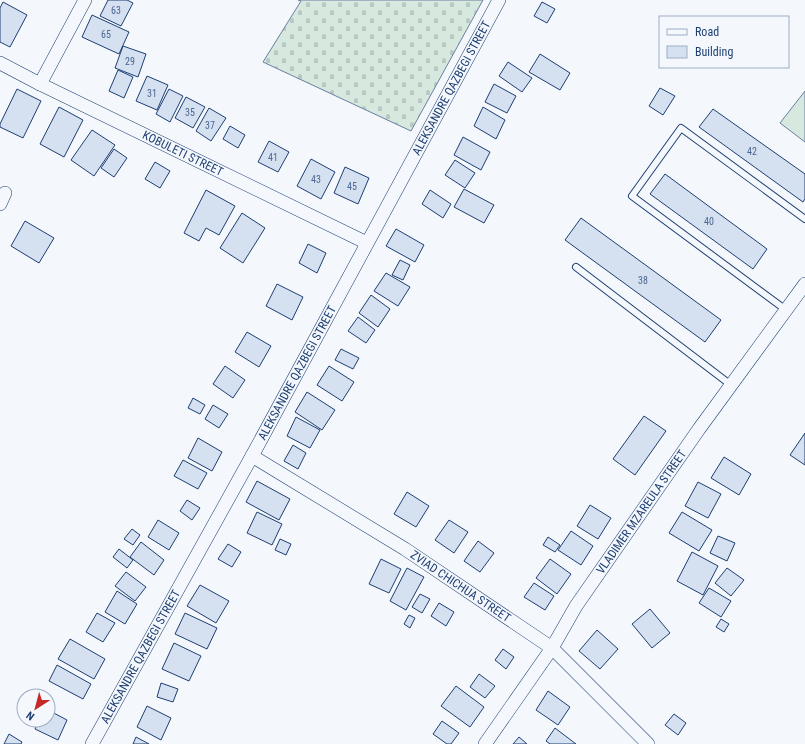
<svg xmlns="http://www.w3.org/2000/svg" width="805" height="744" viewBox="0 0 805 744" font-family="'Roboto Condensed',sans-serif">
<style>
.green{fill:#d7e8df;stroke:#687fa3}
.cemetery{fill:url(#cemetery-stones);stroke:#687fa3}
.building{fill:#d5e0f0;stroke:#1d3f73}
.lines{fill:none;stroke-linecap:round;stroke-linejoin:round}
.service-casing{stroke:#1d3f73;stroke-width:8}
.minor-casing{stroke:#1d3f73;stroke-width:14}
.service{stroke:#f4f7fb;stroke-width:6}
.minor{stroke:#f4f7fb;stroke-width:13}
.labels{text-anchor:middle;dominant-baseline:central;stroke-width:3;stroke-linejoin:round;paint-order:stroke}
.number-label{font-size:10px;fill:#4b6792}
.street-label{font-size:12px;fill:#1d3f73;stroke:#f4f7fb}
</style>
<defs>
<pattern id="cemetery-stones" width="16" height="16" patternUnits="userSpaceOnUse"><rect width="16" height="16" fill="#d7e8df"/><path d="M2 7V4a2 2 0 0 1 4 0v3zM10 15v-3a2 2 0 0 1 4 0v3z" fill="#b8c8c3"/></pattern>
</defs>
<rect width="100%" height="100%" fill="#f4f7fb"/>
<path class="green" d="M805 91V142L780 123Z"/>
<path class="cemetery" d="M298 0H483L411 131 263 62 301 1Z"/>
<path class="building" d="M108 0H127L133 3 121 26 100 16Z
M3 2 27 15 10 47 0 42V8Z
M542 2 555 9 547 23 534 16Z
M92 15 129 32 119 54 82 37Z
M123 46 146 54 138 77 115 68Z
M540 54 570 73 560 90 529 72Z
M508 62 532 78 522 92 499 76Z
M118 70 133 77 124 98 109 91Z
M147 76 168 85 157 110 136 101Z
M494 84 516 96 507 113 485 102Z
M660 88 675 96 663 115 649 106Z
M17 89 41 101 23 138 0 127V124Z
M169 89 183 96 170 122 156 114Z
M186 97 205 107 193 128 175 118Z
M59 107 83 120 64 157 40 144Z
M483 107 505 120 496 139 474 126Z
M209 108 226 118 211 141 196 131Z
M713 109 805 174V199L803 202 699 127Z
M230 126 245 135 238 148 223 139Z
M92 130 115 145 94 176 71 160Z
M463 137 490 152 481 170 454 155Z
M269 141 289 152 278 172 258 162Z
M114 149 127 158 114 177 101 168Z
M311 159 335 172 321 199 297 186Z
M455 160 475 173 465 188 445 175Z
M155 162 170 171 160 188 145 179Z
M345 167 369 178 358 204 334 193Z
M665 174 767 249 753 269 650 194Z
M464 189 494 205 484 223 454 207Z
M206 190 235 206 219 235 206 228 199 241 184 233Z
M430 190 451 204 443 218 422 204Z
M242 213 265 228 243 263 220 248Z
M581 218 721 320 705 342 565 240Z
M25 221 54 238 39 263 11 246Z
M396 229 424 245 415 262 386 246Z
M308 244 326 253 317 273 299 263Z
M400 260 410 265 403 280 392 275Z
M386 273 410 287 398 306 374 291Z
M277 284 303 297 292 320 266 306Z
M371 295 390 309 378 327 359 313Z
M358 317 375 330 366 343 348 331Z
M247 332 271 346 259 367 235 352Z
M341 349 359 358 353 369 335 360Z
M225 366 245 380 233 398 213 384Z
M329 366 354 382 342 401 317 385Z
M307 392 335 410 322 430 295 412Z
M193 398 205 405 200 414 188 408Z
M213 405 228 414 219 428 205 419Z
M644 416 666 431 635 475 613 459Z
M296 417 320 430 310 448 287 436Z
M805 433V465L790 455Z
M198 438 222 452 212 471 188 458Z
M293 445 306 453 298 469 284 461Z
M724 457 751 474 739 495 711 478Z
M183 460 207 473 198 489 174 476Z
M257 481 290 499 279 520 246 502Z
M698 482 721 494 708 518 685 506Z
M407 492 429 506 416 527 394 514Z
M187 500 200 508 192 520 180 511Z
M590 505 611 518 598 539 577 526Z
M257 512 282 524 272 545 247 533Z
M682 512 712 530 699 551 669 533Z
M158 520 179 533 169 550 148 537Z
M449 520 468 532 454 553 435 540Z
M132 529 140 535 133 545 124 539Z
M571 531 593 546 581 565 558 550Z
M718 536 735 543 727 561 710 553Z
M548 537 560 545 555 552 543 545Z
M280 539 291 544 286 555 275 550Z
M478 541 494 553 480 572 464 561Z
M141 542 164 560 154 575 130 557Z
M228 544 241 552 232 567 218 559Z
M119 549 133 560 127 568 113 557Z
M692 552 718 566 703 595 677 581Z
M381 559 401 569 389 593 369 584Z
M550 559 571 574 557 594 536 578Z
M407 568 424 577 406 610 390 601Z
M727 568 744 580 731 596 715 583Z
M126 572 146 587 135 601 115 586Z
M534 583 554 596 545 610 524 597Z
M200 585 229 601 216 623 187 606Z
M709 588 731 601 721 617 699 603Z
M117 591 137 604 125 624 105 612Z
M420 594 430 599 422 613 412 607Z
M439 603 454 612 446 626 431 616Z
M650 609 670 633 652 648 632 624Z
M97 613 115 623 103 642 86 632Z
M185 613 217 628 207 649 175 634Z
M409 615 415 618 410 628 404 624Z
M721 619 729 624 724 632 716 627Z
M597 630 618 649 600 669 579 651Z
M70 639 105 659 94 679 58 659Z
M174 643 201 656 189 681 162 669Z
M503 649 514 657 506 669 495 660Z
M57 665 91 684 83 699 49 681Z
M479 674 495 686 485 698 470 687Z
M161 683 178 689 173 702 157 697Z
M456 686 484 707 470 727 441 706Z
M548 691 570 707 558 725 536 710Z
M147 706 171 718 161 740 137 727Z
M48 710 67 720 58 740 35 729 39 720H48Z
M674 714 686 723 678 735 665 725Z
M442 721 459 733 451 744H447L433 734Z
M555 728 576 744H550L546 741Z
M9 734 22 742 21 744H4Z
M136 737 149 744H133Z
M519 737 527 744H513Z"/>
<g class="lines">
<g class="service-casing">
<path id="service" d="M576 267 731 385
M786 310 632 196 681 128 805 219"/>
</g>
<g class="minor-casing">
<g id="minor">
<path id="s1" d="M0 63 40 84 367 243"/>
<path d="M40 84 85 0"/>
<path d="M0 204 5 193"/>
<path id="s2" d="M252 456 405 549 552 648 648 744"/>
<path id="s3" d="M92 744 252 456 499 0"/>
<path id="s4" d="M485 744 552 648 576 606 699 429 805 284"/>
</g>
</g>
<use href="#service" class="service"/>
<use href="#minor" class="minor"/>
</g>
<g class="labels">
<g class="number-label">
<text x="116" y="10">63</text>
<text x="106" y="34">65</text>
<text x="130" y="61">29</text>
<text x="152" y="93">31</text>
<text x="190" y="112">35</text>
<text x="210" y="125">37</text>
<text x="752" y="151">42</text>
<text x="273" y="157">41</text>
<text x="316" y="179">43</text>
<text x="352" y="186">45</text>
<text x="709" y="221">40</text>
<text x="643" y="280">38</text>
</g>
<g class="street-label">
<text stroke="none"><textPath href="#s3" startOffset="748">ALEKSANDRE QAZBEGI STREET</textPath></text>
<text stroke="none"><textPath href="#s1" startOffset="204">KOBULETI STREET</textPath></text>
<text stroke="none"><textPath href="#s3" startOffset="424">ALEKSANDRE QAZBEGI STREET</textPath></text>
<text stroke="none"><textPath href="#s4" startOffset="280">VLADIMER MZAREULA STREET</textPath></text>
<text stroke="none"><textPath href="#s2" startOffset="246">ZVIAD CHICHUA STREET</textPath></text>
<text stroke="none"><textPath href="#s3" startOffset="100">ALEKSANDRE QAZBEGI STREET</textPath></text>
</g>
</g>
<rect x="659" y="16" width="130" height="52" fill="#f4f7fb" stroke="#9eadc5"/>
<rect x="667" y="29" width="20" height="6" fill="#f4f7fb" stroke="#9eadc5"/>
<text x="695" y="36" font-size="12" fill="#1d3f73">Road</text>
<rect x="667" y="46" width="20" height="12" fill="#d5e0f0" stroke="#9eadc5"/>
<text x="695" y="56" font-size="12" fill="#1d3f73">Building</text>
<g transform="translate(36 708) rotate(216)"><circle r="19" fill="#f4f7fb" stroke="#9eadc5"/>
<path d="M0-3L7 15L0 10L-7 15Z" fill="#c62828"/>
<text y="-6" font-size="11" font-weight="bold" text-anchor="middle" fill="#1d3f73">N</text>
</g>
</svg>
